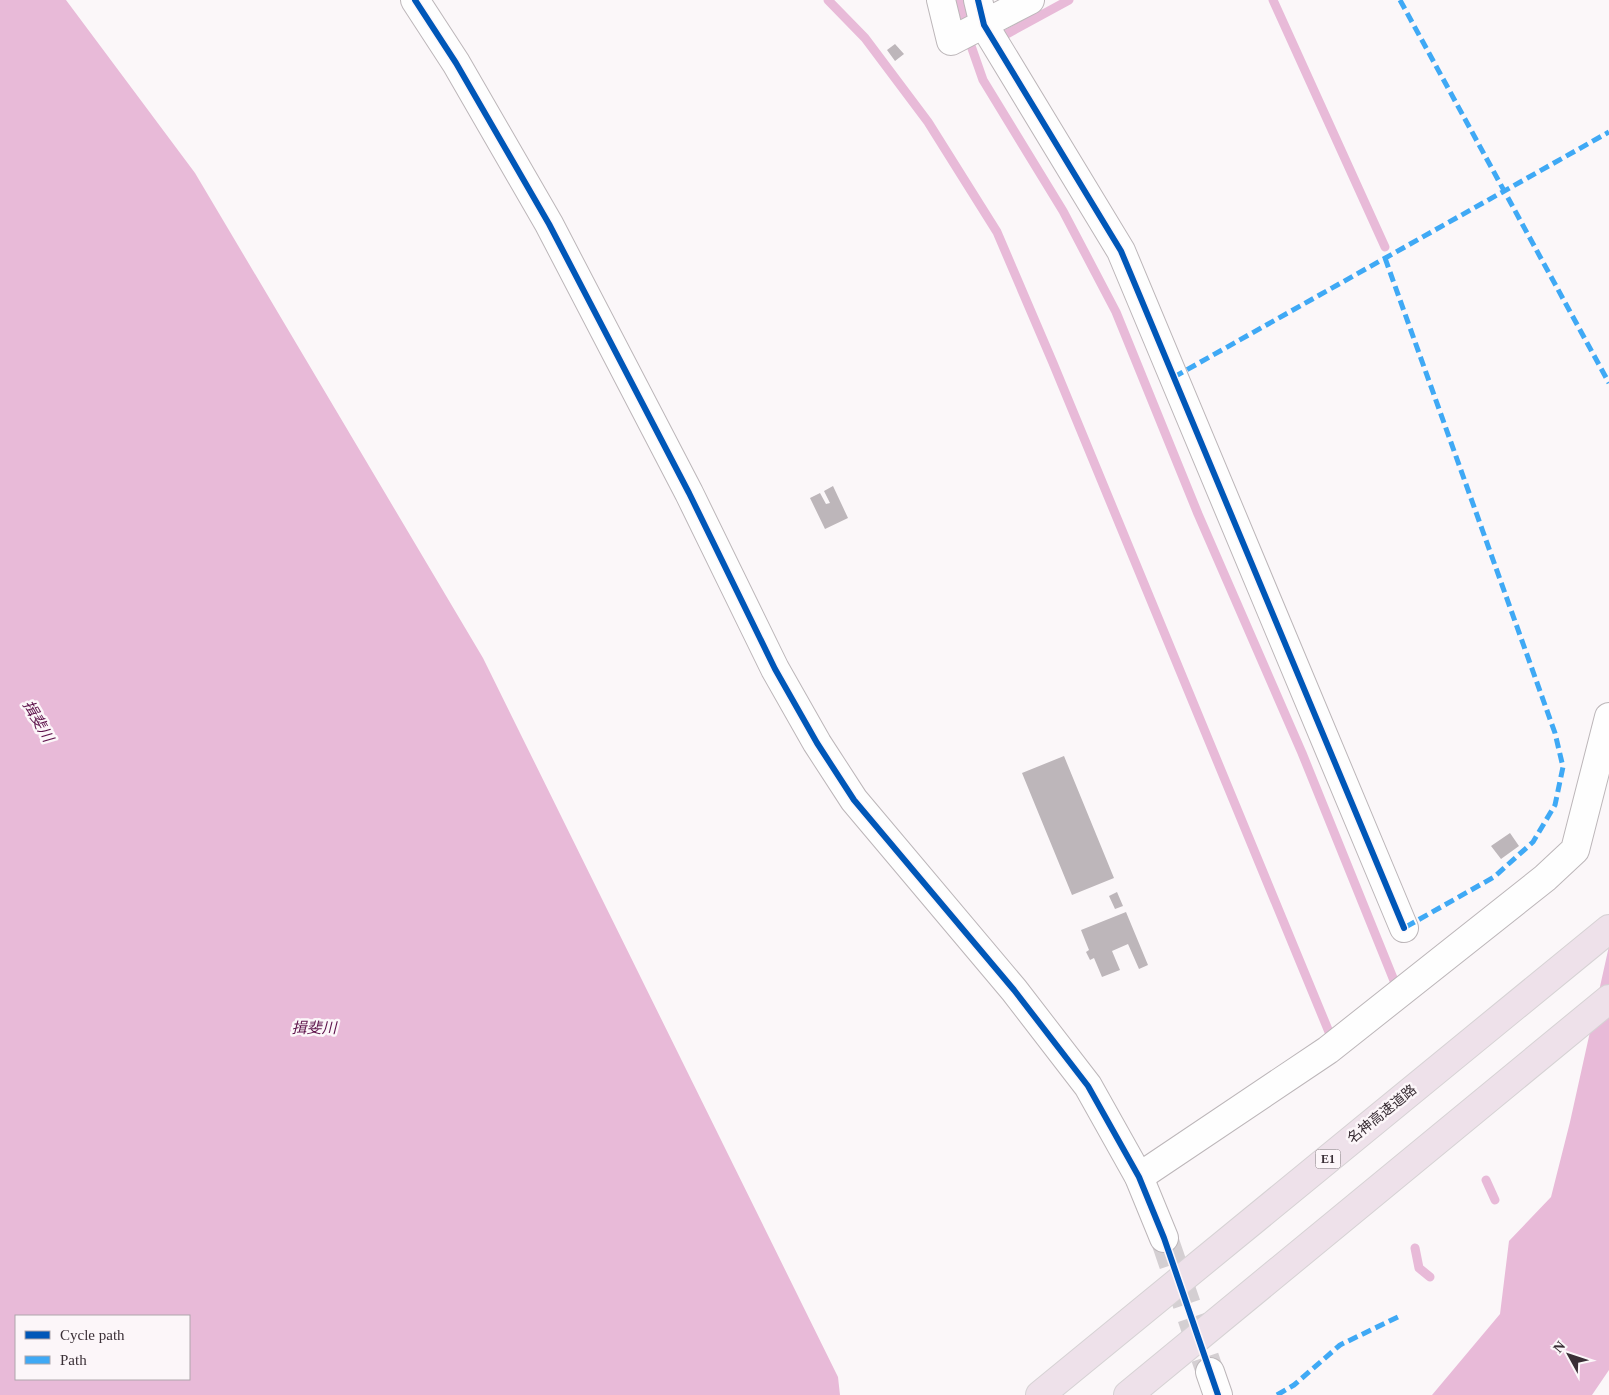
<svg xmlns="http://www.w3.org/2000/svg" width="1609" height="1395" viewBox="0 0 1609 1395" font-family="'Times New Roman','Noto Sans JP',serif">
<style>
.water{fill:#e8bad8;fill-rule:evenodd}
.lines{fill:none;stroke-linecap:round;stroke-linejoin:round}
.stream{stroke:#e8bad8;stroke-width:9}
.building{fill:#bdb6ba}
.secondary-tunnel{stroke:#d4cfd2;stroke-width:28;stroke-dasharray:28 14;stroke-linecap:butt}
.street-casing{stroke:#bcb6b9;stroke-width:30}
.secondary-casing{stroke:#bcb6b9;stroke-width:30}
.highway-casing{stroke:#d6d2d4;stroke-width:30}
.street{stroke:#fefefe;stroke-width:28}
.secondary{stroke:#fefefe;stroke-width:28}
.highway{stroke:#eee1ea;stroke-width:28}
.quiet{stroke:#3fa9f5;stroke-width:5;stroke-dasharray:10 5;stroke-linecap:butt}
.cycleway-casing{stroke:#fcf6f9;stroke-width:9}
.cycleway{stroke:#0057b8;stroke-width:6}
.labels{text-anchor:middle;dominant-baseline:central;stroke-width:5;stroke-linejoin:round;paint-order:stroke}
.shield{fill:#fcf6f9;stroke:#746b70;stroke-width:1}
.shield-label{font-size:12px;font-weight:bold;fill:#3a2f36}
.street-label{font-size:14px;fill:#3a2f36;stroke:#fcf6f9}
.water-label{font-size:15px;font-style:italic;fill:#5d124a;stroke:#fcf6f9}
</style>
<rect width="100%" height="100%" fill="#fbf7f9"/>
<path class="water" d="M0 0H66L195 173 483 658 838 1377 840 1395H0ZM189 1316V1379H16V1316Z
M1609 946V1370L1592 1395H1432L1500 1314 1509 1241 1551 1197 1570 1122Z"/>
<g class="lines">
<path class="stream" d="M828 0 865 38 928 122 997 232 1053 363 1329 1032
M960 0 966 22
M1273 0 1385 247
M1005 35 1069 0
M969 40 983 80 1063 211 1116 312 1198 514 1302 753 1395 983
M1486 1180 1495 1200
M1415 1248 1419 1268 1430 1277"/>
</g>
<path class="building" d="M895 44 904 54 895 61 887 50Z
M833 486 848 518 825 529 810 498 820 493 826 504 830 503 824 491Z
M1064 756 1114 878 1072 895 1022 773Z
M1510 833 1519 846 1501 859 1491 846Z
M1117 892 1123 906 1115 909 1109 896Z
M1126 912 1148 965 1139 969 1128 944 1112 951 1120 970 1102 977 1094 958 1090 960 1086 952 1089 950 1081 930Z"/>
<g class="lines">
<path class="secondary-tunnel" d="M1164 1238 1210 1372"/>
<g class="street-casing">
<path id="street" d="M941 0 951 41 1030 0
M978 0 984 25 1121 251 1404 928
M1139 1177 1328 1050 1545 878 1575 850 1609 717"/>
</g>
<g class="secondary-casing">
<path id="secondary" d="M415 0 456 63 549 224 689 493 775 669 817 743 854 800 1014 990 1088 1086 1139 1177 1164 1238
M1210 1372 1218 1395"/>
</g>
<g class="highway-casing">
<path id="highway" d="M1040 1395 1609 929
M1128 1395 1609 999"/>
</g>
<use href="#street" class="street"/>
<use href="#secondary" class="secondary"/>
<use href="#highway" class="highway"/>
<path class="quiet" d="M1400 0 1609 383
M1385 258 1555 733 1563 767 1555 805 1533 842 1494 877 1404 928
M1174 377 1609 132
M1277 1395 1294 1385 1340 1345 1402 1315"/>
<g class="cycleway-casing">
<path id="cycleway" d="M415 0 456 63 549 224 689 493 775 669 817 743 854 800 1014 990 1088 1086 1139 1177 1164 1238 1218 1395
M978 0 984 25 1121 251 1404 928"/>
</g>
<use href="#cycleway" class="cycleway"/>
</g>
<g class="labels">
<rect class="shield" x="1315.5" y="1149.5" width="25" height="19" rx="4"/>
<g class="shield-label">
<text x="1328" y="1159">E1</text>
</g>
<g class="street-label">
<text transform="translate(1382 1114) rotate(-39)">名神高速道路</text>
</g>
<g class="water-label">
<text transform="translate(38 721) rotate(60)">揖斐川</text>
<text x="314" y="1028">揖斐川</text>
</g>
</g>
<rect x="15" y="1315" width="175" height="65" fill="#fcf6f9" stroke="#aea6ab"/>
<rect x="25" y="1331" width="25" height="8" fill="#0057b8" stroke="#aea6ab"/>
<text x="60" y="1340" font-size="15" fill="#3a2f36">Cycle path</text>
<rect x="25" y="1356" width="25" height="8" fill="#3fa9f5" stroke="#aea6ab"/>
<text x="60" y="1365" font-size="15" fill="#3a2f36">Path</text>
<g transform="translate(1569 1355) rotate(310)" stroke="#fcf6f9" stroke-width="4" paint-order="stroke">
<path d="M0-4L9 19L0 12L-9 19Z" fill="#3a2f36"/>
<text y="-8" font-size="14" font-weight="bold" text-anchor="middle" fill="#3a2f36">N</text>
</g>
</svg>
